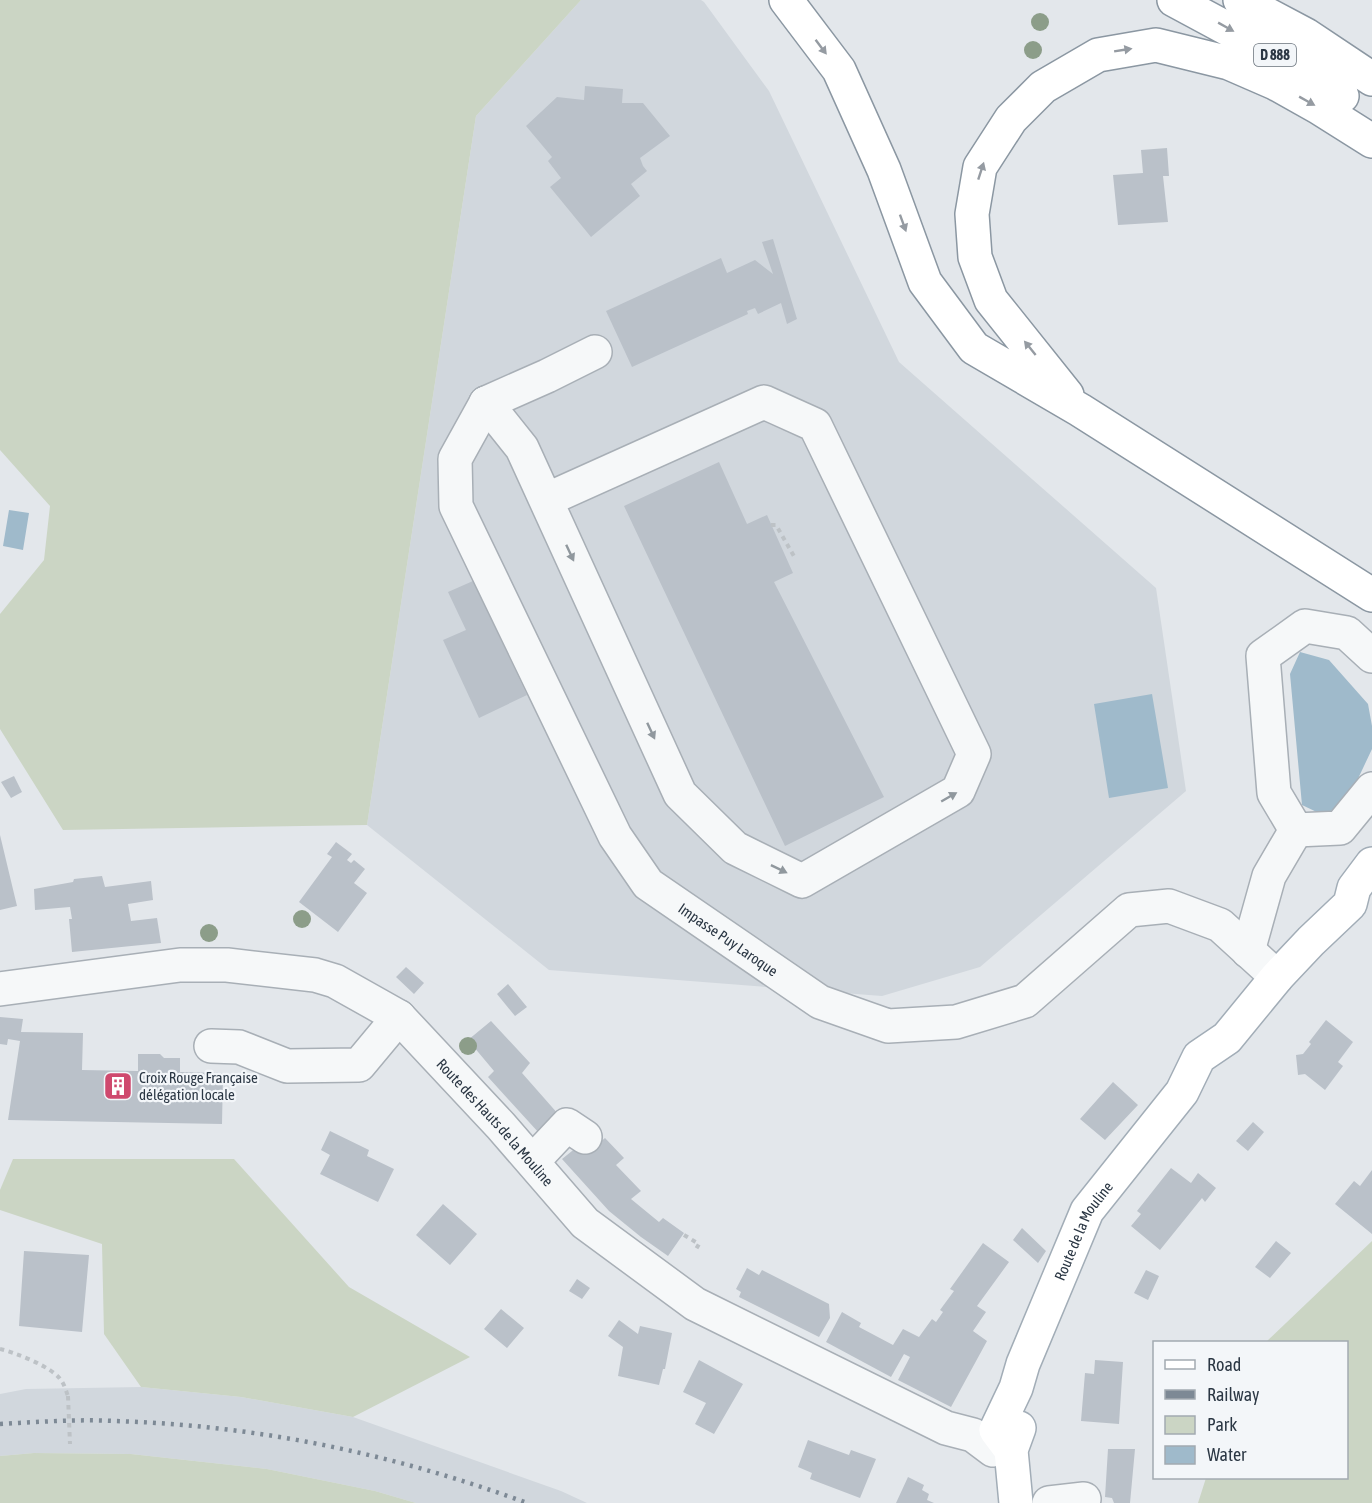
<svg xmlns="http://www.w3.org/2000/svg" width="1372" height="1503" viewBox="0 0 1372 1503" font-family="'Asap Condensed',sans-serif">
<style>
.built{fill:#d1d7dd}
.green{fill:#cbd5c4}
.water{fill:#9fbacb}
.building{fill:#bac1c9}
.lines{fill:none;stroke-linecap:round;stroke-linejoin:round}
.minor-casing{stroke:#a8afb6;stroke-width:36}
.major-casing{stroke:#a2adb7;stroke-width:36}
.highway-casing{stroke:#8b97a2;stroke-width:36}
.path{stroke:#bdc2c6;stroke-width:4;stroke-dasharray:4.5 4.5;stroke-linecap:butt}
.minor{stroke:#f6f8f9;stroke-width:33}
.major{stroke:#fff;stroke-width:33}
.highway{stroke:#fff;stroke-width:33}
.rail{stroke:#7d8995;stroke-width:4.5;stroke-dasharray:3 6;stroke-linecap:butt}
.path-bridge{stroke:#bdc2c6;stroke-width:4;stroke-dasharray:4.5 4.5;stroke-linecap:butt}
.tree{fill:#8c9d89}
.oneway{fill:#959ba2}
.oneway2{fill:#90989e}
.labels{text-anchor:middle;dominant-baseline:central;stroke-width:4.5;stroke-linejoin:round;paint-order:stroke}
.shield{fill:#f3f6f9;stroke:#67707a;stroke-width:1.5}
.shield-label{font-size:14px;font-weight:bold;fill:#2b3744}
.street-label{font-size:15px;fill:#2b3744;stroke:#f3f6f9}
.poi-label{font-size:15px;fill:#2b3744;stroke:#f3f6f9;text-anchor:start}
</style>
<rect width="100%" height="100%" fill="#e3e7eb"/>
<path class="built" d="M581 0H701L704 2 769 91 899 362 1156 588 1186 791 980 967 882 996 549 970 367 825 476 116Z
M141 1387 241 1397 353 1417 561 1491 587 1503H416L375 1491 267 1469 131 1454 34 1453 0 1456V1394L26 1389Z"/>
<path class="green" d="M0 0H581L476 116 367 825 63 830 0 729V614L44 560 50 506 0 450Z
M13 1159H234L349 1287 470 1357 353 1417 241 1397 141 1387 104 1334 102 1244 0 1210V1190Z
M1372 1241V1503H1198L1206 1478H1346V1342H1266Z
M34 1453 131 1454 267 1469 375 1491 416 1503H0V1456Z"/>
<path class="water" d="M9 510 29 513 23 550 3 546Z
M1300 652 1329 660 1368 704 1372 726V749L1347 802 1323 815 1302 805 1290 674Z
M1152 694 1168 788 1109 798 1094 704Z"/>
<path class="building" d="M585 86 623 89 622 103H643L670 136 640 158 643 166 647 171 631 184 640 196 591 237 550 187 561 178 548 161 552 157 526 126 557 97 584 100Z
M1167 148 1169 176H1163L1168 222 1118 225 1113 175 1143 173 1141 150Z
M773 239 797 319 787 324 781 303 758 314 755 308 747 311 748 314 632 367 606 311 721 258 727 273 755 260 773 274 762 242Z
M719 462 747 524 767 515 793 573 774 582 884 797 785 846 624 506Z
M473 581 527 695 479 718 443 640 466 630 448 592Z
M14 776 22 792 11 798 1 782Z
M0 835 17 906 0 910Z
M336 842 352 854 347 860 351 863 354 860 365 869 354 883 367 893 338 932 299 902 332 857 327 854Z
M102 876 105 887 151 881 153 900 128 904 131 921 157 918 161 943 72 952 69 919H72L70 907 35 910 34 889 73 882 74 879Z
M406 967 424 983 414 994 396 977Z
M508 984 527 1007 515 1016 497 994Z
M0 1017 23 1019 21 1032 83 1033 82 1070 138 1071V1054H160L164 1058H180V1072L223 1073 222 1124 8 1120 20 1041 8 1039 7 1045 0 1044Z
M1326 1020 1353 1042 1338 1062 1343 1066 1325 1090 1305 1074 1298 1075 1296 1055 1303 1054 1311 1044 1309 1042Z
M491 1021 530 1063 522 1073 559 1115 539 1133 488 1077 494 1071 468 1040Z
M1113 1082 1138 1105 1105 1140 1080 1119Z
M1253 1122 1264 1132 1248 1151 1236 1141Z
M330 1131 369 1150 367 1156 394 1169 378 1202 320 1174 330 1155 321 1150Z
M605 1138 624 1158 616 1165 641 1191 631 1199 659 1222 663 1218 684 1233 668 1256 641 1237 609 1211 562 1159 577 1147 585 1155Z
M1171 1168 1191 1183 1198 1173 1216 1188 1205 1202 1202 1198 1160 1250 1131 1226 1141 1214 1137 1211Z
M1372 1170V1234L1335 1204 1354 1181 1360 1186Z
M443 1204 477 1234 450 1265 416 1235Z
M1022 1228 1046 1251 1038 1263 1013 1240Z
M1276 1241 1291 1253 1270 1278 1255 1267Z
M983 1243 1009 1262 977 1306 986 1312 973 1331 987 1341 951 1407 898 1380 910 1357 904 1354 891 1377 826 1342 842 1312 861 1323 859 1327 893 1345 903 1329 919 1337 932 1319 936 1322 943 1312 940 1310 954 1291 950 1289Z
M24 1251 89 1255 82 1332 19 1326Z
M747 1268 759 1275 762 1270 829 1304 830 1318 819 1337 739 1297 741 1292 736 1289Z
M1146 1270 1159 1276 1148 1300 1134 1293Z
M577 1279 590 1288 582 1299 569 1291Z
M501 1309 524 1328 507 1348 484 1329Z
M619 1320 638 1334 640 1326 672 1333 665 1369H663L659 1385 618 1376 623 1347 608 1336Z
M699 1360 743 1384 714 1434 695 1424 706 1403 683 1392Z
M1095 1360 1123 1362 1119 1424 1081 1421 1085 1373 1094 1374Z
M808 1440 849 1455 851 1450 876 1459 860 1498 810 1479 812 1473 798 1467Z
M1108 1449H1135L1130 1503H1114L1112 1498 1105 1497Z
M908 1477 924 1485 922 1490 929 1494 927 1500 934 1503H896Z"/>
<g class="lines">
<g class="minor-casing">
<g id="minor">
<path d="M486 403 522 448 680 794 735 848 802 881 958 791 974 754 815 425 764 402 546 500"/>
<path id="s1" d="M486 403 455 459 456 506 615 836 648 884 820 1002 888 1026 956 1022 1025 1001 1129 910 1169 906 1220 925 1277 977"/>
<path d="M486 403 547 376 595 352"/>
<path d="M1296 830 1274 793 1263 656 1305 626 1347 633 1372 656"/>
<path d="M1296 830 1340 828 1372 789"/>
<path d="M1248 951 1269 876 1296 830"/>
<path id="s2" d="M0 989 180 965H227L315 975 335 981 399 1017 501 1126 585 1223 695 1304 946 1428 973 1435 993 1450"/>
<path d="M211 1046 239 1047 287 1066 359 1065 399 1017"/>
<path d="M533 1161 567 1125 585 1137"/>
<path d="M1049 1503 1084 1499"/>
</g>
</g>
<g class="major-casing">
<g id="major">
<path id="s3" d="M1011 1450 996 1430 1016 1388 1023 1364 1087 1211 1182 1092 1199 1057 1227 1038 1277 977 1311 941 1350 904 1354 888 1372 864"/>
<path d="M1016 1503 1011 1450 1019 1428"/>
</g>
</g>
<g class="highway-casing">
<path id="highway" d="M786 0 839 70 884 170 925 282 974 348 1080 410 1372 595
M1174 0 1278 56 1342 96
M1240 0 1306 35 1372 79
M1067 395 991 300 975 257 972 214 980 167 1011 119 1043 87 1098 55 1156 45 1229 63 1275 83 1318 107 1372 141"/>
</g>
<path class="path" d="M771 525H776L795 558
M684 1235 699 1244 695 1251
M0 1349C14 1352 52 1367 60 1379 64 1383 66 1391 68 1396"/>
<use href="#minor" class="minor"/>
<use href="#major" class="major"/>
<use href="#highway" class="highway"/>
<path class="rail" d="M0 1424C38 1422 76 1419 114 1421 256 1425 394 1454 527 1503"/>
<path class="path-bridge" d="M68 1396 70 1444"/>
</g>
<g class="tree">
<circle cx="1040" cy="22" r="9"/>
<circle cx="1033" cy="50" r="9"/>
<circle cx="302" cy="919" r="9"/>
<circle cx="209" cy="933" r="9"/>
<circle cx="468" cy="1046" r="9"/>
</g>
<defs><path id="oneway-solid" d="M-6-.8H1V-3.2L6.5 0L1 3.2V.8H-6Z" transform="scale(1.5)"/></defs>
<g class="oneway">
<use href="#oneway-solid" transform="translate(1226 27) rotate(29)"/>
<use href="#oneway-solid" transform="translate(821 47) rotate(53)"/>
<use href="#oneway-solid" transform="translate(1123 50) rotate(-9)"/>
<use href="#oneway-solid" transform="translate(1307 101) rotate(29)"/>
<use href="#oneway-solid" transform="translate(981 171) rotate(-72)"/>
<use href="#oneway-solid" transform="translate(903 223) rotate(70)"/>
<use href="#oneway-solid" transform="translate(1030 348) rotate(-129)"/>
</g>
<g class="oneway2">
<use href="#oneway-solid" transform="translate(570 553) rotate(65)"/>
<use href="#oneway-solid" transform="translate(651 731) rotate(65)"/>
<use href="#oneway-solid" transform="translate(949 797) rotate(-30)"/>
<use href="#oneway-solid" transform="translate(779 869) rotate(26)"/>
</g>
<defs>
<g id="building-square" transform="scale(1.5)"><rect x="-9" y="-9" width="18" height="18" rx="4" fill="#cf496e" stroke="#f3f6f9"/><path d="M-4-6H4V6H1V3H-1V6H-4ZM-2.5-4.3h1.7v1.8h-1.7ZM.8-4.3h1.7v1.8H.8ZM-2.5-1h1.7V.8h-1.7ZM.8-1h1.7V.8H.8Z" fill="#fff"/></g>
</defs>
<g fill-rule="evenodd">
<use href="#building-square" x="118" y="1086"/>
</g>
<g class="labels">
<rect class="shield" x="1254" y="44" width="42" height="22" rx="4.5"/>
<g class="shield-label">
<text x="1275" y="55">D 888</text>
</g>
<g class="street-label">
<text stroke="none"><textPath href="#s1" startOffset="633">Impasse Puy Laroque</textPath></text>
<text stroke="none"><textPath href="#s2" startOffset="554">Route des Hauts de la Mouline</textPath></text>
<text stroke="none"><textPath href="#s3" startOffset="243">Route de la Mouline</textPath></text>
</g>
<g class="poi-label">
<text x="139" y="1077">Croix Rouge Française<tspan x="139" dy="17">délégation locale</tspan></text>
</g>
</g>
<rect x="1153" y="1341" width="195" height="138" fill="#f3f6f9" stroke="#a3aab1" stroke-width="1.5"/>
<rect x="1165" y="1360" width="30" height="9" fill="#ffffff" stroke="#a3aab1" stroke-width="1.5"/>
<text x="1207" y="1371" font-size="18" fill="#2b3744">Road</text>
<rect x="1165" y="1390" width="30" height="9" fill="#7d8995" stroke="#a3aab1" stroke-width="1.5"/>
<text x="1207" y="1401" font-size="18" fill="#2b3744">Railway</text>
<rect x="1165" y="1416" width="30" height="18" fill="#cbd5c4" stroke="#a3aab1" stroke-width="1.5"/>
<text x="1207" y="1431" font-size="18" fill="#2b3744">Park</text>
<rect x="1165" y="1446" width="30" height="18" fill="#9fbacb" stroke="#a3aab1" stroke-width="1.5"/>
<text x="1207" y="1461" font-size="18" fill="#2b3744">Water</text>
</svg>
